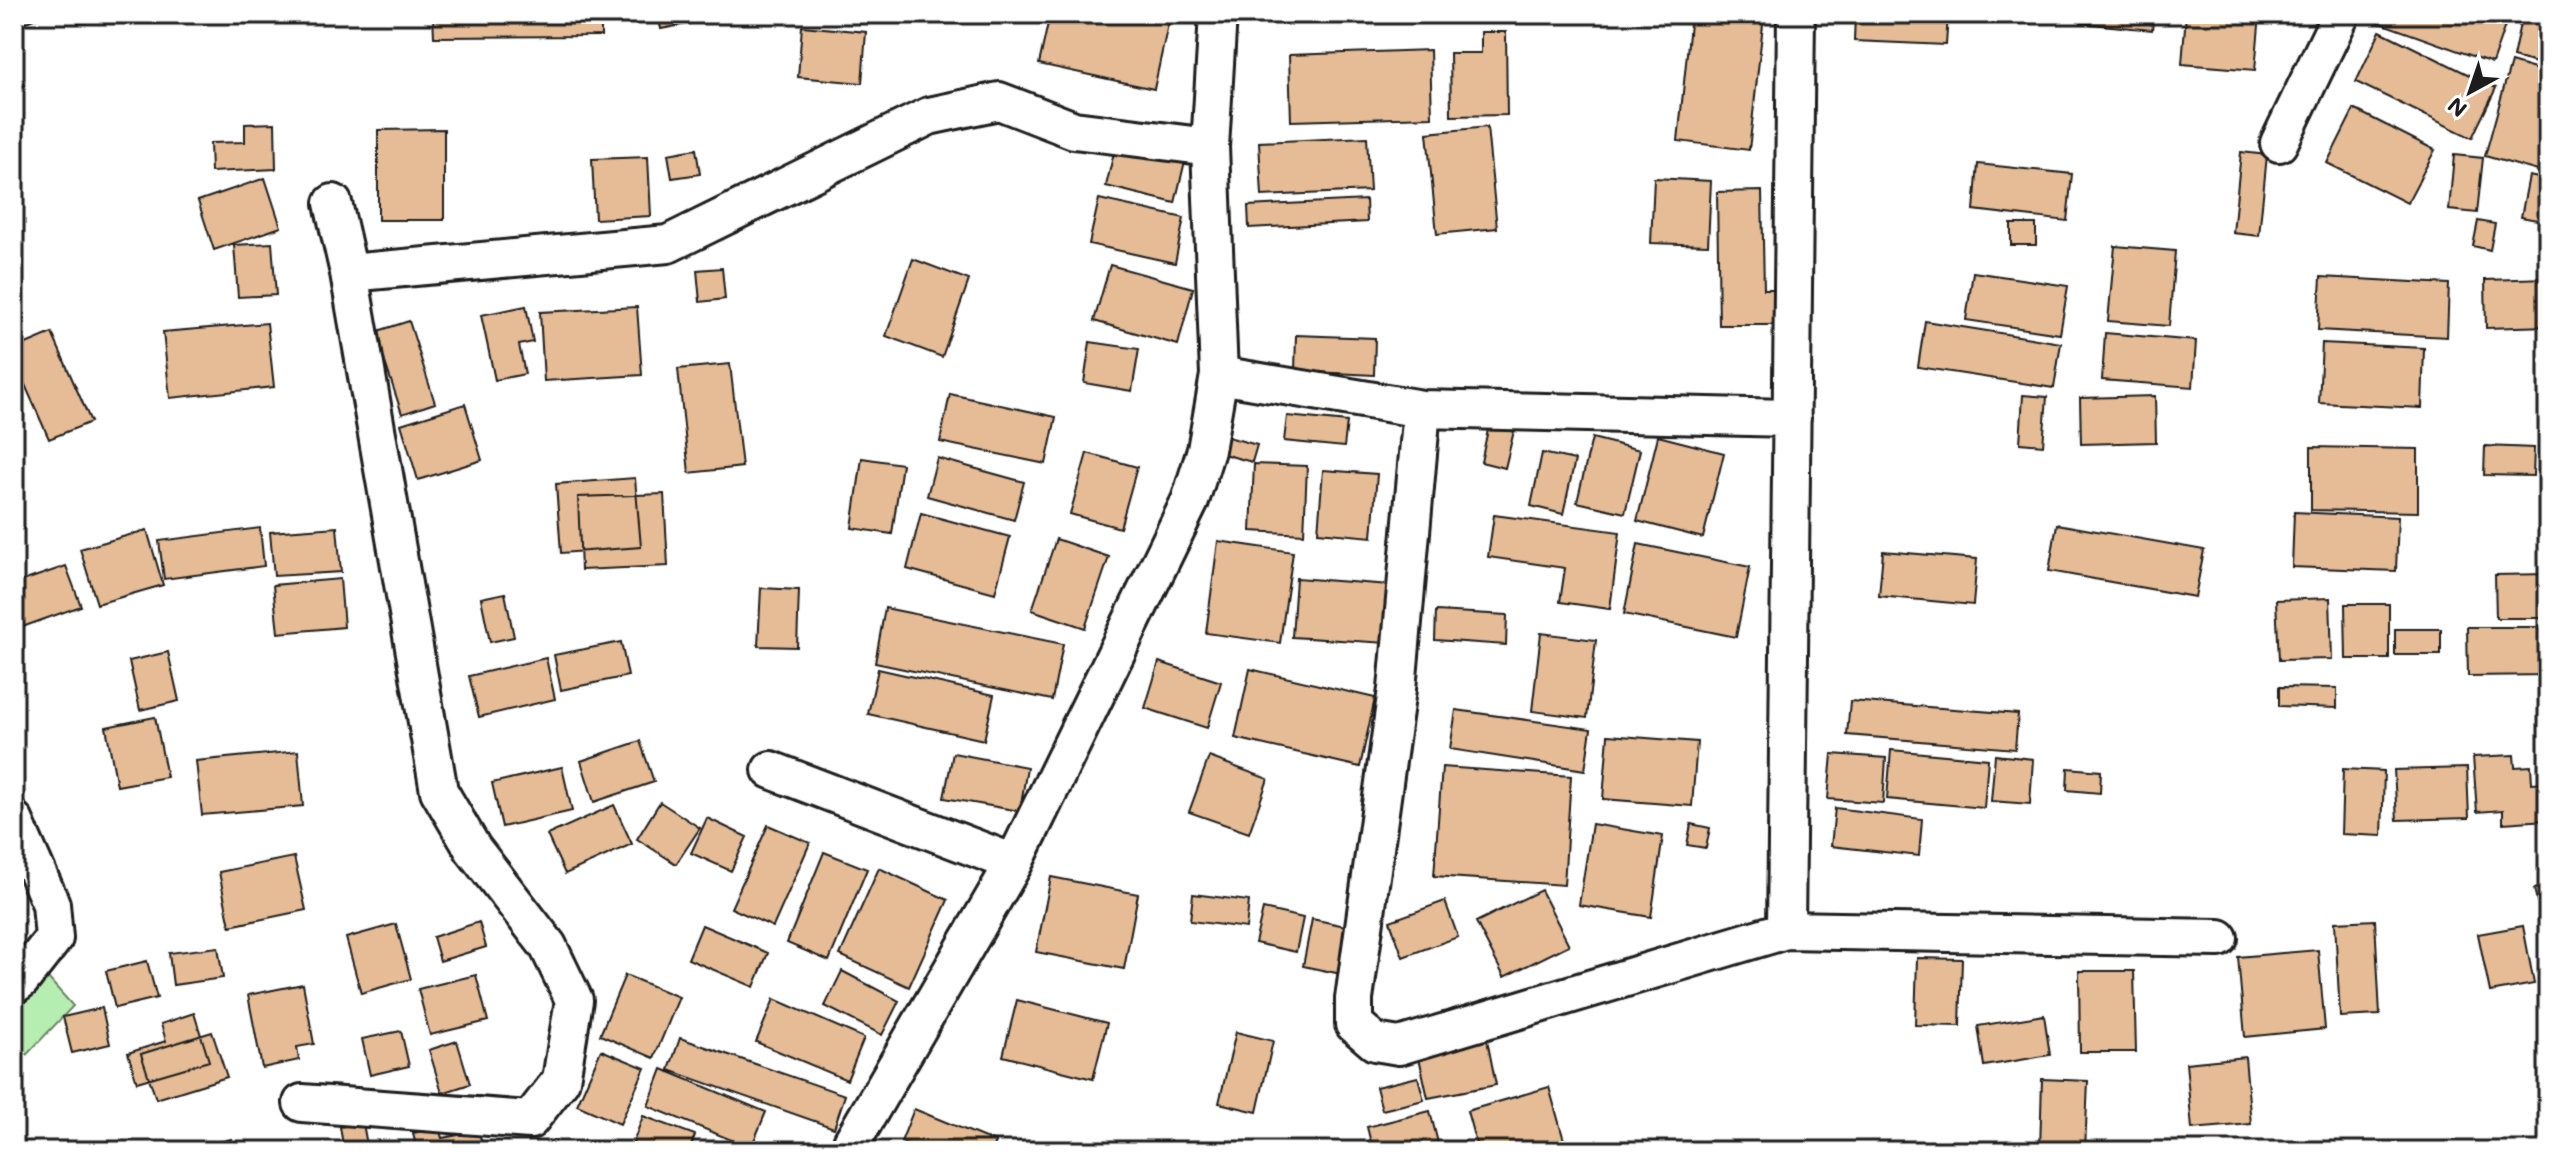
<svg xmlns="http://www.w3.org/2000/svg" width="2562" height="1165" viewBox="0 0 2562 1165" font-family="Mali,sans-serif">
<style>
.green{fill:#b6eeb1;stroke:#698566;stroke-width:2}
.building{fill:#e5bc95;stroke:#1c1c1c;stroke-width:2}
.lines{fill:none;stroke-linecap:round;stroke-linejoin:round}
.street-casing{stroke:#1c1c1c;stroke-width:42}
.street{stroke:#fff;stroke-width:36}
</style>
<rect width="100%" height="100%" fill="#fff"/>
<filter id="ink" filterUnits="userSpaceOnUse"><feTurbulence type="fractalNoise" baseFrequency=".0125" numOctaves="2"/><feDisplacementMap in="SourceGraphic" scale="16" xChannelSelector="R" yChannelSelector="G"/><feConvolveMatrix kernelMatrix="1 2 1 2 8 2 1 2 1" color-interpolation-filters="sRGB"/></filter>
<g filter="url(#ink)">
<path class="green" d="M23 950 73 1006 14 1068V954Z"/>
<path class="building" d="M14 14H46L14 27Z
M77 14H163V16L78 23Z
M433 14H601V36L434 37Z
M658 14H718V18L661 29Z
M1050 14 1170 15 1154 89 1039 64Z
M1691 14 1764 16 1749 150 1678 141Z
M1855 14H1948L1946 45 1854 41Z
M2082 14H2154L2152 30 2081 23Z
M2186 14H2260L2255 70 2182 64Z
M2295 14H2324L2321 24Z
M2380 14H2509L2492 63 2377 22Z
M2522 14H2548V66L2513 57Z
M802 26 866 32 862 83 798 77Z
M2380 31 2496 88 2472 138 2356 82Z
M1481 32H1506L1507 115 1451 116 1450 53H1481Z
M1430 50 1432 117 1291 121 1289 55Z
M2511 62 2548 73V174L2485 156Z
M2354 109 2435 150 2407 203 2327 163Z
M275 123 276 169 211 172 210 143 245 142V124Z
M1487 127 1497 228 1437 234 1427 133Z
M444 129V220H378V130Z
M1367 137 1370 191 1262 196 1259 142Z
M1116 144 1185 161 1175 203 1106 186Z
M696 149 700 174 672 178 668 154Z
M2241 152 2267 155 2259 236 2233 233Z
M2454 155 2483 158 2477 213 2449 210Z
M648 157 651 216 595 219 592 159Z
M1978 164 2072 174 2067 221 1974 210Z
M2529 176 2548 180V222L2521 217Z
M265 178 281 227 214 250 198 201Z
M1654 178 1711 181 1708 245 1651 243Z
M1762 191 1764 289H1774L1775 325H1719L1717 192Z
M1099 199 1184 218 1175 263 1089 244Z
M1366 200 1367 222 1249 228 1248 206Z
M2478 221 2495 224 2490 250 2473 246Z
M2011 224H2036V245H2011Z
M272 243 276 295 238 297 234 245Z
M2115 246 2175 251 2169 326 2108 321Z
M913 259 969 280 942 357 886 336Z
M1110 265 1193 288 1178 345 1094 321Z
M722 268 725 299 700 302 697 270Z
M1973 272 2068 286 2060 334 1966 320Z
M2321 277 2449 284 2447 337 2318 330Z
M2548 278V326L2486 328 2485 280Z
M526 306 533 342 519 345 525 374 495 380 481 315Z
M637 307 642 375 544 381 540 312Z
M409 321 435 403 402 414 375 332Z
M1925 321 2061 343 2054 388 1918 367Z
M267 323 274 387 170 398 163 332Z
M52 333 91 422 49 439 14 360V349Z
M2105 333 2196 341 2193 387 2102 380Z
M1296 335 1375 338 1374 375 1295 371Z
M1090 342 1139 349 1132 391 1084 383Z
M2322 343 2424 348 2422 408 2319 403Z
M730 364 742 467 689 473 678 369Z
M950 394 1056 417 1046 464 940 442Z
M2023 395 2047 397 2043 445 2020 443Z
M2155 396 2156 442 2081 444 2080 398Z
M465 404 482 460 418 480 401 424Z
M1287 416 1347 422 1344 447 1284 441Z
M1489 425 1514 431 1505 468 1481 462Z
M1658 436 1724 453 1703 538 1637 521Z
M1228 437 1257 445 1252 462 1223 454Z
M1592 438 1640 450 1625 513 1577 502Z
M2485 446 2534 448 2533 476 2484 475Z
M2311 447 2418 449V512L2311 510Z
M1087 453 1137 467 1120 528 1070 514Z
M1542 453 1575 460 1563 514 1531 506Z
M862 458 902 464 892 534 852 528Z
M937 458 1024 482 1014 520 927 496Z
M1254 464 1307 466 1304 534 1251 531Z
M1323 470 1377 474 1372 537 1318 532Z
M635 478 641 547 561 553 556 484Z
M664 494 668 566 581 570 578 497Z
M2294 512 2398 517 2396 571 2292 567Z
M921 513 1010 537 995 593 907 569Z
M1494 515 1620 532 1610 609 1560 602 1565 568 1488 557Z
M2057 524 2204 550 2195 597 2049 571Z
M337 527 341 572 274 576 270 532Z
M260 528 264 566 164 579 159 541Z
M147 530 163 585 97 604 80 549Z
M1056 539 1109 557 1085 628 1032 610Z
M1218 541 1293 552 1280 643 1206 633Z
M1638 544 1750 567 1736 637 1624 614Z
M1883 551 1977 559 1973 605 1879 596Z
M66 566 81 606 14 630V584Z
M2548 574V618H2496L2495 575Z
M1296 578 1390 585 1387 643 1292 637Z
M340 579 344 627 278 633 273 585Z
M761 588 799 590 797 647 758 646Z
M505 593 514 637 490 642 481 598Z
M2330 598 2332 659 2279 660 2276 600Z
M2345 604H2389V659H2346Z
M885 608 1063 644 1052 700 875 663Z
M1436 611 1507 615 1506 645 1435 640Z
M2467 627H2548V675L2468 676Z
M2395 629H2441V655H2395Z
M1541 633 1596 640 1587 718 1532 711Z
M621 642 628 676 561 690 554 655Z
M168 652 179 701 140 710 129 661Z
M546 658 555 699 479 717 469 676Z
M1159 662 1221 682 1207 728 1145 708Z
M878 669 994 695 984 740 868 714Z
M1250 669 1375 698 1360 767 1235 738Z
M2279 687 2337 688V708L2279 706Z
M1850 701 2018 714 2015 749 1847 735Z
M1456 710 1591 729 1585 770 1450 749Z
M155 717 167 777 117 786 106 727Z
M1608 735 1697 742 1692 806 1603 799Z
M640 741 654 782 594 802 581 761Z
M1891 750 1988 759 1984 808 1887 799Z
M298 751 303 806 202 815 196 761Z
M953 753 1027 767 1020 811 944 798Z
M1832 754 1886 758 1883 803 1828 799Z
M1995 755 2033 759 2030 804 1991 801Z
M2514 755 2515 767 2531 766 2532 783 2545 782 2547 820 2503 823V810L2477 812 2473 757Z
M1209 757 1268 779 1249 833 1189 812Z
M562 767 572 811 502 827 492 783Z
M1442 767 1571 776 1564 885 1434 876Z
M2068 768 2101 771 2100 793 2067 790Z
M2467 768 2469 818 2397 820 2394 770Z
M2343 769 2384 771 2382 836 2341 834Z
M660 802 700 828 676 864 637 839Z
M614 805 632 844 565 874 547 835Z
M1835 808 1922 819 1919 856 1831 846Z
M707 818 747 837 731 871 691 853Z
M1592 824 1663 836 1651 917 1579 905Z
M1691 824 1710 828 1706 848 1687 845Z
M768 825 810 843 773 927 731 908Z
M824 852 867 869 829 961 787 943Z
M294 857 306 910 230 926 219 872Z
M879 868 948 900 909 987 840 955Z
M1051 877 1138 894 1124 969 1036 952Z
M2548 886V944L2534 889Z
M1541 890 1569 945 1504 977 1476 922Z
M1193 894 1249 901 1246 928 1190 921Z
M1445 901 1458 937 1403 957 1390 921Z
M1263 909 1303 918 1296 952 1255 943Z
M1312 919 1355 928 1346 975 1303 966Z
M2375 920 2380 1015 2340 1017 2335 922Z
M479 922 486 947 440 961 433 937Z
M396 924 411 979 361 993 346 938Z
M702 925 768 953 754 987 688 959Z
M2523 926 2534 984 2490 992 2478 934Z
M218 947 223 978 173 985 169 953Z
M2318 950 2325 1029 2245 1037 2238 957Z
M1917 958 1962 959 1960 1026 1915 1025Z
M147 961 157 998 115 1008 106 971Z
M842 971 899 1001 882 1035 825 1006Z
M2079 971H2134L2136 1052H2080Z
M476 975 488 1021 430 1035 418 989Z
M625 975 679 997 654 1058 600 1035Z
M303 984 314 1044 297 1047 299 1060 262 1068 248 995Z
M774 999 864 1038 847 1080 756 1042Z
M1017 1000 1107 1023 1093 1079 1003 1056Z
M102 1008 110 1044 72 1053 63 1017Z
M194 1013 209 1061 137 1082 128 1053 166 1041 161 1024Z
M2044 1015 2050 1055 1984 1066 1978 1026Z
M401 1031 409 1066 370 1075 362 1039Z
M212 1032 227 1077 156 1099 141 1054Z
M1236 1032 1273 1041 1257 1112 1219 1103Z
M680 1038 845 1095 834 1128 669 1070Z
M1487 1040 1496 1085 1428 1098 1418 1053Z
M457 1041 470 1084 442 1093 429 1050Z
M601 1050 645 1068 620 1124 577 1105Z
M2245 1057 2251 1124 2192 1129 2186 1063Z
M662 1069 766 1112 751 1148 648 1106Z
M1418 1077 1424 1100 1382 1110 1376 1087Z
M2042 1079 2088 1081 2085 1151H2040Z
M1549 1087 1567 1151H1478L1467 1111Z
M914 1109 995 1142 991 1151H923L901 1142Z
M1430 1111 1440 1151H1373L1367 1127Z
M643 1116 695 1135 689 1151H646L632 1146Z
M363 1123 368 1151H344L340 1127Z
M439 1128 442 1138 479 1131 483 1151H417L413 1133Z
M231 1139 234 1151H185Z
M715 1141 734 1151H710Z"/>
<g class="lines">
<g class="street-casing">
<path id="street" d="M2279 143 2341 14
M349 273 668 244 929 116 999 101 1074 130 1210 147
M1219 375 1422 409 1792 418
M1422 409 1397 689 1354 999V1024L1375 1042 1399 1046 1786 930 2219 938
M771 770 1014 863
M14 820 51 904 54 938 21 980 14 985
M1786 930 1796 14
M302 1103 530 1120 561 1080 574 1000 548 946 473 849 439 791 349 273 333 203
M852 1142 1014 863 1190 501 1206 450 1219 375 1210 147 1218 14"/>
</g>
<use href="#street" class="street"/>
</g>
</g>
<rect width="2562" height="1165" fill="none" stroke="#fff" stroke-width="48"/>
<rect x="24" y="24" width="2514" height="1117" fill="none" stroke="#1c1c1c" stroke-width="3" filter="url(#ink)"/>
<g transform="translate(2470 92) rotate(220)" stroke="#ffffff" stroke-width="6" paint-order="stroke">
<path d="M0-6L14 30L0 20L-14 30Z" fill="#1c1c1c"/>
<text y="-12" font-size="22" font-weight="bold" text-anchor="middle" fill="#1c1c1c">N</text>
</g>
</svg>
